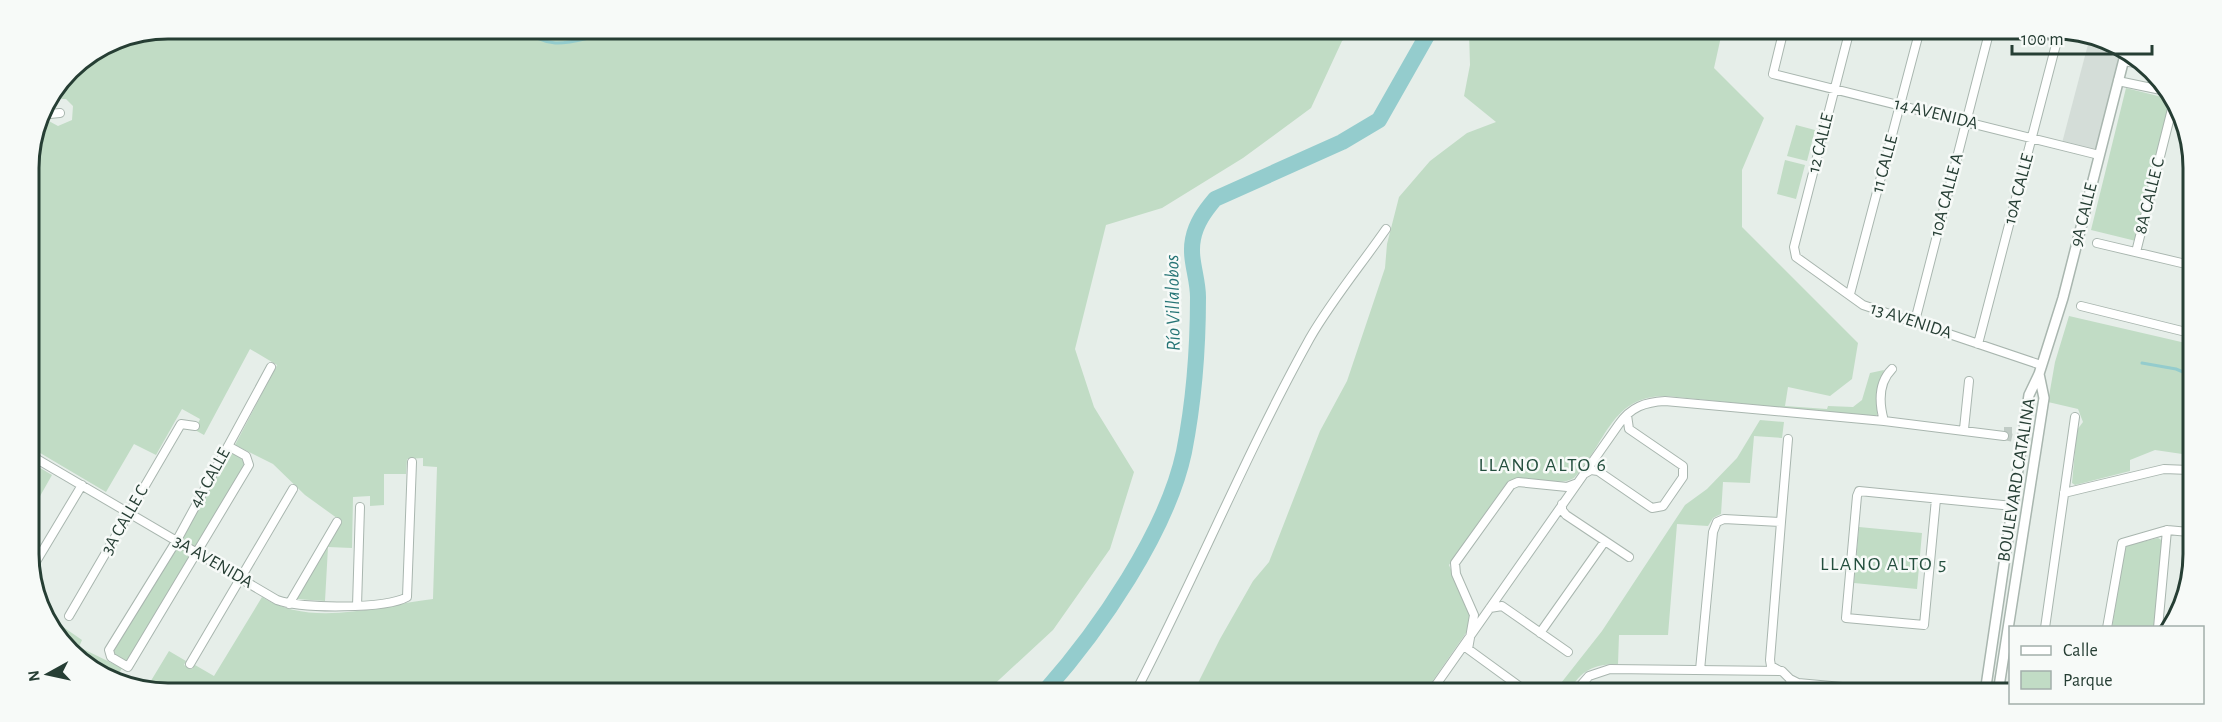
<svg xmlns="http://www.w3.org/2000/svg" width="2222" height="722" viewBox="0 0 2222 722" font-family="'Alegreya Sans',sans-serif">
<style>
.built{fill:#d4ddd8}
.green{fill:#c1dcc5}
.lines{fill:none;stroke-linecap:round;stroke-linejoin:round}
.stream{stroke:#94cccd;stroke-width:3}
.river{stroke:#94cccd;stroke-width:16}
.minor-tunnel{stroke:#c0cbc5;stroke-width:8;stroke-dasharray:8 4;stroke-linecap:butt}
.minor-casing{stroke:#a9b6af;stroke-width:10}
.tertiary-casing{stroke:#a9b6af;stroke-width:12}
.minor{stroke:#fff;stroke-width:8}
.tertiary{stroke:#fff;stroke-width:9}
.labels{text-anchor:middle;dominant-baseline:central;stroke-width:5;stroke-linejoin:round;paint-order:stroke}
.street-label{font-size:18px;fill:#263e34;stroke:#f7faf8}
.water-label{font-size:20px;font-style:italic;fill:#257475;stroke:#f7faf8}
.neighbourhood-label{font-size:20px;letter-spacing:1.5px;fill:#244f3e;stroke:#f7faf8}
.rim{fill:none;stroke:#263e34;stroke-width:3}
</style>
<rect width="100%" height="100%" fill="#e6eee9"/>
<path class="built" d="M2091 33 2121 52 2096 152 2062 143Z"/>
<path class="green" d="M168 29 1353 31 1342 41 1311 108 1243 158 1162 208 1106 225 1075 349 1094 407 1134 472 1110 549 1053 630 987 691 146 689 169 651 186 661 184 665 192 669 195 665 214 676 262 597C313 629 379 605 433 599L437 467 423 466V458L407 459 406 474H384V505L370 506V496L353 497 352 548 328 547 325 601 296 599 341 521 305 495 273 464 235 445 277 365 250 349 204 435 195 430 200 419 182 409 156 455 134 444 106 492 30 447 29 159 38 121 47 120 58 126 72 120 73 106 66 99H54L47 109 44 107 70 69 115 39Z
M1469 32H1722L1714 68 1764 118 1742 170V227L1858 343 1852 379 1830 396 1788 387 1785 406 1827 409 1828 406 1853 407 1862 400 1870 373 1884 370 1877 392V415L1874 417 1667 396C1611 395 1607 442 1574 478 1554 490 1522 468 1505 485L1449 565 1470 617 1468 630 1425 692 1194 691 1220 639 1253 581 1269 562 1320 431 1347 381 1385 268 1387 244 1399 197 1430 161 1467 133 1496 122 1464 96 1470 65Z
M2126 88 2170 99 2136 241 2091 230Z
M1796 125 1815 130 1807 161 1787 156Z
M1785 160 1805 165 1796 199 1777 194Z
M2069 316 2190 344 2189 455 2155 450 2130 460V471L2075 485 2072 483 2077 430 2083 422 2078 409 2048 402 2055 362Z
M1760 420 1784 422 1782 438 1754 436 1750 483 1723 482 1721 514 1713 518 1708 526 1677 524 1668 635H1619L1618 664C1596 664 1579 670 1570 692H1554L1602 631 1685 505 1707 489 1737 458Z
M228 446 249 465 128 667 109 650Z
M37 466 52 475 31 512V477Z
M1859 527 1922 533 1917 589 1854 583Z
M2158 538 2163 541 2155 627 2112 628 2125 546Z
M56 622 82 640 79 647 122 668 116 679 63 646 52 623 54 625Z"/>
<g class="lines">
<path class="stream" d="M524 29C553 54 575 39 608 34 620 32 632 33 644 30
M2142 363 2176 369 2190 375"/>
<path class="river" d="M1045 691C1099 630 1167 532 1184 452 1194 401 1198 349 1198 297 1198 277 1189 259 1193 239 1196 223 1205 211 1215 199L1342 142 1379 120 1429 32"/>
<path class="minor-tunnel" d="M2004 431H2015
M2004 436 2014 438"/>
<g class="minor-casing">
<path id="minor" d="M1783 33 1773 74 2099 155
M1849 33 1794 247 1796 257 1863 305 2041 365
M2124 61 2140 64
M2118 81 2166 91
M39 115 60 113
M2097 243 2190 265
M2136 252 2173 105
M1850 294 1919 33
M2081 306 2190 333
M1915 321 1989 33
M1978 344 2059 33
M1884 421C1879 403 1878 383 1892 369
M1964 429 1969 381
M228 446 246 456 249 465 128 667 111 657 109 650 177 540 271 367
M30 455 277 600C301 609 386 609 407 597L412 462
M1584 474 1591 470 1598 471 1652 508 1663 506 1683 477V466L1629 429 1627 415
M2064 493 2164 469 2189 470
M1936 499 1924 625 1846 618 1857 496 1859 491 2013 506
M1562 504V510L1566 515 1629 557
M1781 522 1788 439
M31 570 82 485
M289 604 337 522
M357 606 360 507
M1490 608 1502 606 1568 652
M69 616 181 424 195 426
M2045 628 2075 417
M2107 628 2122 543 2167 530 2189 532
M2158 628 2167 530
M1540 633 1605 541
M190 664 293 489
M1700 670 1713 532 1717 522 1724 519 1781 522 1770 660 1771 666 1780 671
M1790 679 1798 683 1908 693
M1136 691C1197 574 1246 453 1310 338 1332 300 1361 265 1386 229
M1431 692 1619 424C1631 407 1645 402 1665 401L1884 421 2004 436
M1527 692 1468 649 1474 615 1456 574 1455 563 1511 485 1518 482 1567 487 1575 484
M1575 692 1589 676 1610 669 1782 671 1790 679 1792 693"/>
</g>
<g class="tertiary-casing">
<path id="tertiary" d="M1985 693 2029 395 2039 374 2063 298 2125 55
M1998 693 2044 398 2039 374"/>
</g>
<use href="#minor" class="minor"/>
<use href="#tertiary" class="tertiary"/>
</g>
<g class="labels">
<g class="street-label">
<text transform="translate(1936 114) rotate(14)">14 AVENIDA</text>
<text transform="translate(1821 143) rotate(-76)">12 CALLE</text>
<text transform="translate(1885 164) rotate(-75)">11 CALLE</text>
<text transform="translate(2019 189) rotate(-75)">10A CALLE</text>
<text transform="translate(1947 195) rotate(-75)">10A CALLE A</text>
<text transform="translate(2150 196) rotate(-76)">8A CALLE C</text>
<text transform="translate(2084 215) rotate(-76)">9A CALLE</text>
<text transform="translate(1911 321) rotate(18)">13 AVENIDA</text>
<text transform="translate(210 478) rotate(-61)">4A CALLE</text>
<text transform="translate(2017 480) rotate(-81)">BOULEVARD CATALINA</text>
<text transform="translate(125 520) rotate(-60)">3A CALLE C</text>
<text transform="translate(213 562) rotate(30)">3A AVENIDA</text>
</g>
<g class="water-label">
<text transform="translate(1173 303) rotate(-91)">Río Villalobos</text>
</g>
<g class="neighbourhood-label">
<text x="1543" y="465">LLANO ALTO 6</text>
<text x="1884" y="564">LLANO ALTO 5</text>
</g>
</g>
<path d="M0 0H2222V722H0ZM168 39H2054A129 129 0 0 1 2183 168V554A129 129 0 0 1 2054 683H168A129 129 0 0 1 39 554V168A129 129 0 0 1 168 39Z" fill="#f7faf8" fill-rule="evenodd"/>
<path class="rim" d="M168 39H2054A129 129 0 0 1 2183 168V554A129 129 0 0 1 2054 683H168A129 129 0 0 1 39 554V168A129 129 0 0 1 168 39Z"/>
<rect x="2009" y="626" width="195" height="78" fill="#f7faf8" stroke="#a3afaa" stroke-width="1.5"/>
<rect x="2021" y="646" width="30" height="9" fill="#ffffff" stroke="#a3afaa" stroke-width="1.5"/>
<text x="2063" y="656" font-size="18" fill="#263e34">Calle</text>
<rect x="2021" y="671" width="30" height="18" fill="#c1dcc5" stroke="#a3afaa" stroke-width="1.5"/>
<text x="2063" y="686" font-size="18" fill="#263e34">Parque</text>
<g transform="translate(48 674) rotate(262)" stroke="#f7faf8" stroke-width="4.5" paint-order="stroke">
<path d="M0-4.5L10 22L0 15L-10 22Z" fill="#263e34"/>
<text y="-9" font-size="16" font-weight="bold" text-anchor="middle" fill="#263e34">N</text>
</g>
<path d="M2012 45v9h140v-9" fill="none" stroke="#263e34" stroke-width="3"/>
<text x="2021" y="45" font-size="18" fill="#263e34" stroke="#f7faf8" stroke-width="4.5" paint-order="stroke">100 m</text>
</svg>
